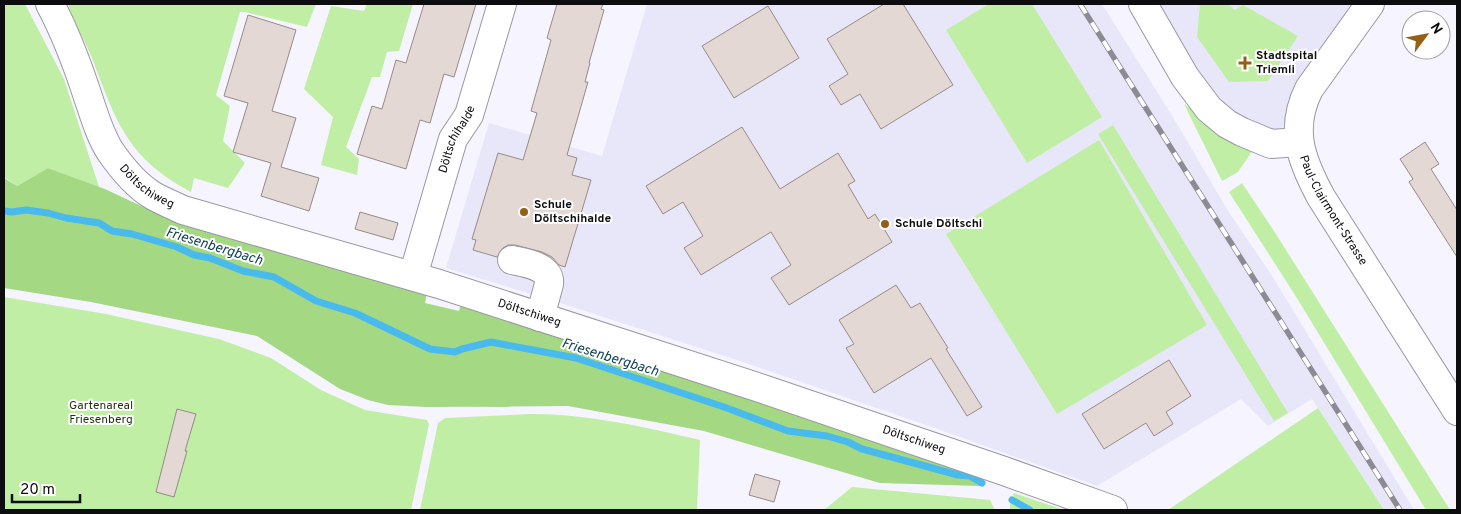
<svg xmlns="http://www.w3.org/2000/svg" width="1461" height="514" viewBox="0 0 1461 514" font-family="Overpass,sans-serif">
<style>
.built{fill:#e8e7f9}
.green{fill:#c1eea5}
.forest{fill:#a5d883}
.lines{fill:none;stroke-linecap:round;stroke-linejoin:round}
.stream{stroke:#48baed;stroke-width:7}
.building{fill:#e3d8d3;stroke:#968b87}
.minor-casing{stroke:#9998a2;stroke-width:30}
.minor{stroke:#fff;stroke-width:28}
.rail-casing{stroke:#8c8b93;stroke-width:5.5}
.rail{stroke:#fff;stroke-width:4;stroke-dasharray:11;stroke-linecap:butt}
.poi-dot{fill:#955f16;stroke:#fff;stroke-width:2}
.labels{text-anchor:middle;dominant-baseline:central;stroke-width:4;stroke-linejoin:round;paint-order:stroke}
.poi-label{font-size:12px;font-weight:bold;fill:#0d0d10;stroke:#fff;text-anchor:start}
.street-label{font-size:12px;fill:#0d0d10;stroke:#fff}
.park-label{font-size:12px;fill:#1d300e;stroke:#fff}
.water-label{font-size:14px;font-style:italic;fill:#16455a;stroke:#fff}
</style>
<rect width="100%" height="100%" fill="#f5f4ff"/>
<path class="built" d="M647 4H1102L1173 117 1228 211 1271 274 1414 510H1383L1312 399 1268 426 1241 399 1097 486 929 426 743 362 557 302 446 268 489 123 602 156Z
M1137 4H1358L1297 90 1282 129 1265 141 1209 113Z"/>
<path class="green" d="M4 4H25L64 79 99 187 48 168 17 186 4 177Z
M68 4H316L307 27 245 12H240L216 95 230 106 223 141 245 163 228 188 194 178 191 192C124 156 116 119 90 53 83 37 72 20 68 4Z
M367 4H413L399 51 387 52 380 77H372L346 147 359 159 357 175 321 165 333 117 304 89 331 6 364 11Z
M989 4H1032L1102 117 1027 163 946 30Z
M1200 4H1227L1235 10 1243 5 1298 36 1268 81 1229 82 1197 37Z
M1184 104 1224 134 1253 150 1238 172 1222 181Z
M1113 125 1288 413 1274 421 1098 134Z
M1099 140 1207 325 1057 414 946 234Z
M1242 183 1274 231 1450 510H1426L1295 295 1229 192Z
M4 297 106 314 219 339 271 358 321 390 365 410 427 420 429 424 411 510H4Z
M1318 408 1384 510H1168Z
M531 414C588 414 645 427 700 440L697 510H420L438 423 445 418Z
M852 487 990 500 995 510H824Z
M1014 493 1064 510H1010V503Z"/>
<path class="forest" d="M48 168 105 189 169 219 174 218 427 293 425 303 459 311 461 303 984 476 980 486 880 483 704 431 568 406 427 407 388 405 368 400 340 389 257 336 91 302 4 288V178L17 186Z"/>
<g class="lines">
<path class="stream" d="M4 211 12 212 26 210 48 213 66 218 99 223 112 231 132 234 177 247 194 255 210 258 243 271 274 277 316 301 355 313 430 349 455 352 462 349 491 342 576 358 724 407 788 431 827 436 848 442 862 449 958 475 970 476 982 483
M1012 500 1030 510"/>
</g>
<path class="building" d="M424 4H476L454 77 444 74 430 123 420 120 406 169 357 154 372 106 382 109 396 60 406 63Z
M557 4H603L601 9 604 10 589 63H590L585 82H588L567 155 577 158 572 175 591 180 565 267 559 265 552 257 542 252 515 245H508L503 248 497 257 473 250 476 240 472 239 498 153 523 160 537 113 531 111 551 40 547 38Z
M884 4H903L953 85 881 129 860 94 841 105 829 86 848 74 827 39Z
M768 6 799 58 734 98 702 46Z
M248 15 296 30 272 111 296 118 281 167 319 178 309 211 261 196 271 163 233 152 248 103 224 96Z
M742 127 780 189 838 153 855 181 848 185 868 219 875 214 892 242 789 305 771 278 791 265 771 232 701 275 684 248 703 236 683 202 663 214 646 186Z
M1425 142 1439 164 1431 169 1457 210V257L1409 182 1413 179 1400 159Z
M360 212 398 223 393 240 355 229Z
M896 285 911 308 920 303 948 348 946 349 982 407 967 416 931 358 874 393 846 348 854 344 839 320Z
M1169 360 1191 396 1166 412 1173 424 1154 436 1146 423 1104 449 1082 414Z
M177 409 196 414 185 451H187L174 497 156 492Z
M755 474 780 481 774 502 749 495Z"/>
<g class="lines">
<g class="minor-casing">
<g id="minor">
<path id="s1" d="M50 4C65 32 76 61 86 91 93 111 99 134 110 151 121 167 136 185 152 195 162 201 173 205 183 210L439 284 763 389 1004 471 1113 510"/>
<path d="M1143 4 1185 77 1209 109 1227 124 1242 132 1271 144 1299 142"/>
<path id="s2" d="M1370 4 1309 89C1289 129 1301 160 1321 197L1457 411"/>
<path d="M512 260C525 263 551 266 549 284L540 317"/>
<path id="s3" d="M413 276 453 139 469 115 502 4"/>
</g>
</g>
<use href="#minor" class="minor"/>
<g class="rail-casing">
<path id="rail" d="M1080 4 1400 510"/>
</g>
<use href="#rail" class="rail"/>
</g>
<g class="poi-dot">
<path d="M1242.5 55.5h5v5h5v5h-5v5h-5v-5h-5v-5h5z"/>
<circle cx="524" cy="212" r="5"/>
<circle cx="885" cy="224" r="5"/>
</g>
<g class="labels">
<g class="poi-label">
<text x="1256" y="56">Stadtspital<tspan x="1256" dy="14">Triemli</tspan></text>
<text x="534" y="205">Schule<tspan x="534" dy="14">Döltschihalde</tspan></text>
<text x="895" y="224">Schule Döltschi</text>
</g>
<g class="street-label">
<text stroke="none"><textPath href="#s3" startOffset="144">Döltschihalde</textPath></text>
<text stroke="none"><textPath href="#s1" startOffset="211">Döltschiweg</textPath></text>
<text stroke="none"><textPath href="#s2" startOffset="236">Paul-Clairmont-Strasse</textPath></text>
<text stroke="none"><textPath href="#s1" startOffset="616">Döltschiweg</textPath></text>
<text stroke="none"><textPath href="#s1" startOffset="1021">Döltschiweg</textPath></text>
</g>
<g class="park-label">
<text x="101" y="406">Gartenareal<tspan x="101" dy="14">Friesenberg</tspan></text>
</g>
<g class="water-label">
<text transform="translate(214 247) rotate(17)">Friesenbergbach</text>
<text transform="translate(610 358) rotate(17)">Friesenbergbach</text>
</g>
</g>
<rect width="1461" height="514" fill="none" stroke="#0d0d10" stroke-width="10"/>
<g transform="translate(1426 35) rotate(58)"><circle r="24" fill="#ffffff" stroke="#9e9e9f"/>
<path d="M0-4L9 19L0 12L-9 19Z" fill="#955f16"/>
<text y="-8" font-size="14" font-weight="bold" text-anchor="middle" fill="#0d0d10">N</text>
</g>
<path d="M12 494v8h68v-8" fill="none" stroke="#0d0d10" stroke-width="2.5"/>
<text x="20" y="494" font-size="15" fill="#0d0d10" stroke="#ffffff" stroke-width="4" paint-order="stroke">20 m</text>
</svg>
